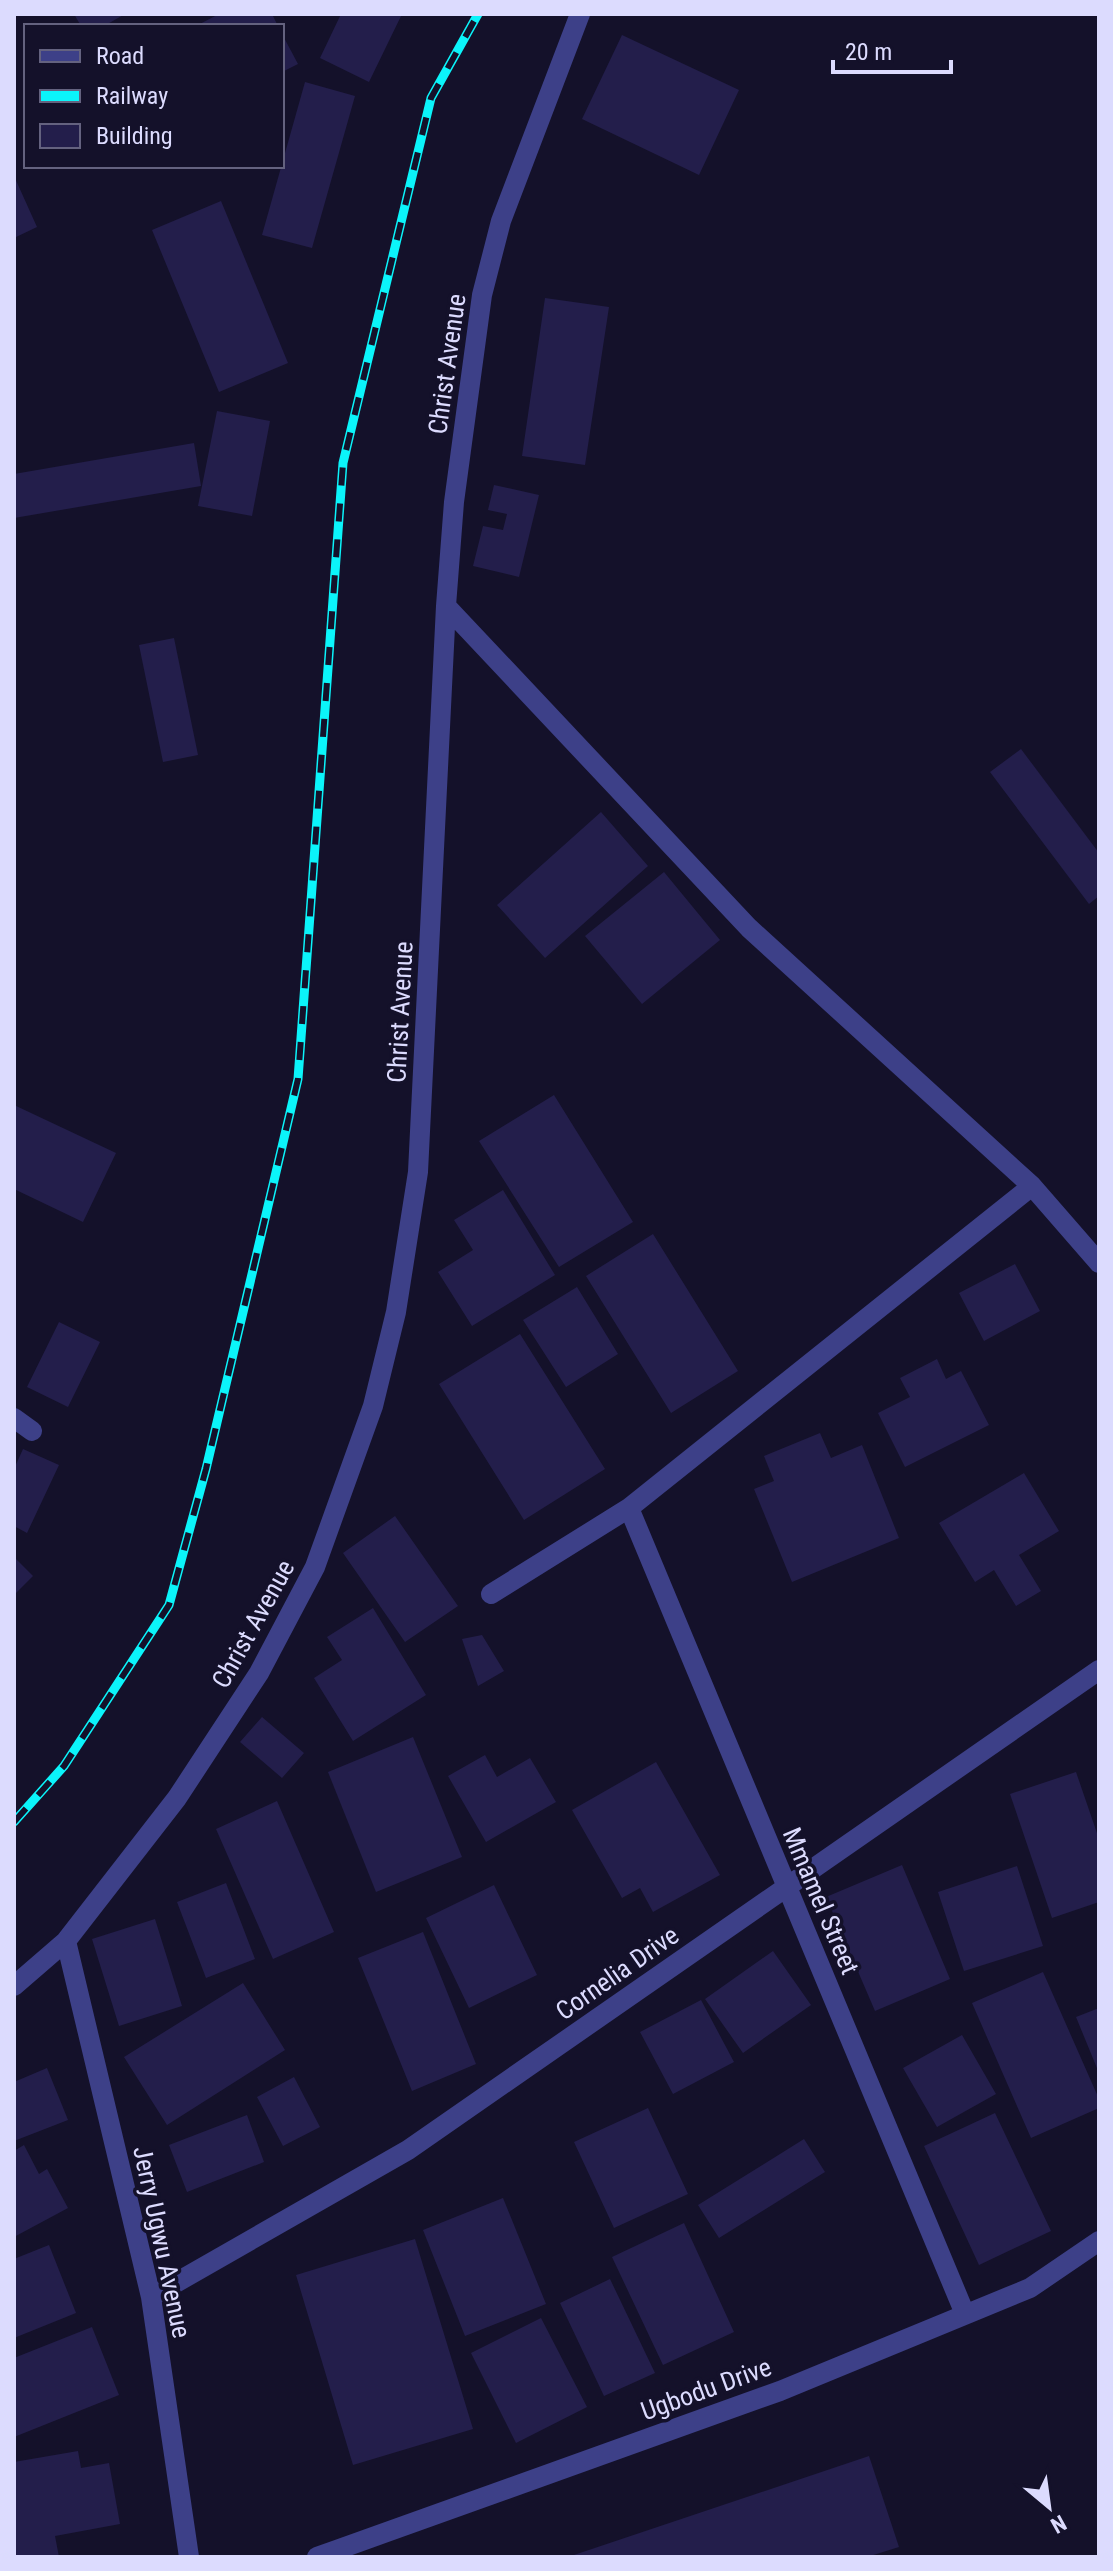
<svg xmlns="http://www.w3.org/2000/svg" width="1113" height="2571" viewBox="0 0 1113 2571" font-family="'Roboto Condensed',sans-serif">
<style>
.building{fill:#231e4b}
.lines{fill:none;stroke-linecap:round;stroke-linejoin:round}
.minor{stroke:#3d4088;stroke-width:20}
.rail-casing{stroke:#0bf4fa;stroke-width:9}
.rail{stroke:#14112a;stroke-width:6;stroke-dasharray:18;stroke-linecap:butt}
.labels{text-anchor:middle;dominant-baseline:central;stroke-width:7;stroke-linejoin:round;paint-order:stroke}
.street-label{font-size:26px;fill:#dcdbfe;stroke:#14112a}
</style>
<rect width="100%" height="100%" fill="#14112a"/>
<path class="building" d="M74 14H125L104 26H81Z
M219 14H272L278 26H196Z
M341 14H402L369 82 320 58Z
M282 34 298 64 282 72Z
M622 35 739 90 699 175 582 119Z
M305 82 355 96 312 248 262 235Z
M14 176 37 227 14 238Z
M221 201 288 363 219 392 152 230Z
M545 298 609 307 585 465 522 456Z
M217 411 270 421 252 516 198 506Z
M194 443 201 486 14 518V474Z
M494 485 539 495 519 577 473 566 483 526 503 530 507 514 488 510Z
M174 638 198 755 163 762 139 645Z
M1021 749 1099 853V896L1089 904 990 772Z
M601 812 648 866 545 958 497 905Z
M664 872 720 940 642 1004 585 936Z
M554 1095 633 1222 559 1267 479 1141Z
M14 1105 116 1153 83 1222 14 1189Z
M503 1190 555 1275 472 1326 438 1272 473 1250 454 1220Z
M653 1234 738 1371 671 1413 586 1276Z
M1015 1264 1040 1311 984 1341 959 1293Z
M577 1287 618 1354 566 1387 523 1320Z
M59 1322 100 1342 68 1407 27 1387Z
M520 1334 605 1469 524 1520 439 1384Z
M937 1359 946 1379 961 1371 989 1425 905 1467 878 1413 910 1397 900 1378Z
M820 1433 831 1458 862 1445 899 1538 792 1582 754 1489 774 1481 764 1456Z
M23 1449 59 1465 27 1533 14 1526V1469Z
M1024 1473 1059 1531 1019 1555 1041 1591 1016 1606 994 1570 975 1582 939 1523Z
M395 1516 458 1606 405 1642 343 1553Z
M14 1557 33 1576 14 1595Z
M373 1608 426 1695 353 1741 314 1678 342 1660 327 1637Z
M482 1635 504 1671 478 1686 462 1639Z
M262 1717 304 1753 282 1778 240 1742Z
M413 1737 462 1857 376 1892 328 1772Z
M485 1755 497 1777 530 1758 556 1802 486 1842 448 1776Z
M656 1762 720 1875 653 1912 640 1888 622 1898 572 1810Z
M1076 1772 1099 1839V1902L1052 1918 1010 1794Z
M277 1801 334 1932 273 1959 216 1829Z
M902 1865 950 1979 875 2011 826 1897Z
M1017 1866 1043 1946 964 1971 938 1892Z
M226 1883 255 1959 206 1978 177 1902Z
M494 1885 537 1975 469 2008 426 1918Z
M155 1919 182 2006 119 2026 92 1939Z
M423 1932 476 2064 412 2091 358 1958Z
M773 1951 811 2005 743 2053 705 1999Z
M1043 1972 1099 2099V2108L1031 2138 972 2003Z
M243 1983 285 2050 167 2125 124 2057Z
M701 2000 734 2062 673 2094 640 2032Z
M1099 2008V2073L1076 2017Z
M962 2035 996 2094 937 2127 903 2068Z
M47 2068 68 2120 14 2141V2082Z
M294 2077 320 2127 283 2146 257 2097Z
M648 2108 688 2194 614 2228 574 2142Z
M995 2113 1051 2231 979 2265 924 2146Z
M247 2115 264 2162 187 2192 169 2145Z
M804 2139 825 2172 719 2238 698 2205Z
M24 2145 39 2174 47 2169 68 2208 14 2237V2151Z
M503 2198 546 2304 465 2336 423 2230Z
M684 2223 734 2332 663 2365 612 2257Z
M415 2239 473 2429 353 2465 296 2275Z
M49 2245 76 2313 14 2338V2259Z
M610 2279 655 2373 604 2396 560 2303Z
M541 2318 587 2407 516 2443 471 2353Z
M92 2327 119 2395 14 2437V2358Z
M78 2451 81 2468 109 2463 120 2524 55 2536 59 2557H14V2462Z
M869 2456 899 2547 867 2557H568Z"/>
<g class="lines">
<path class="minor" d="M446 606 749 928 1032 1186 1099 1263
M14 1418 32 1431
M629 1508 965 2314
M491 1594 629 1508 1032 1186
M66 1941 151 2297 189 2557
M14 1986 66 1941 177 1798 259 1673 315 1567 373 1406 396 1312 418 1172 446 606 454 502 482 295 501 221 580 14
M151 2297 408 2150 1099 1670
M317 2557 780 2391 1030 2288 1099 2241"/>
<g class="rail-casing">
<path id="rail" d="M14 1822 64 1766 169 1605 206 1469 298 1079 343 463 431 98 478 14"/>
</g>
<use href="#rail" class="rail"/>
</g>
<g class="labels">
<g class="street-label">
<text transform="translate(447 364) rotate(-82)">Christ Avenue</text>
<text transform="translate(400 1012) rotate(-87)">Christ Avenue</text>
<text transform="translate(253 1624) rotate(-61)">Christ Avenue</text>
<text transform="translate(821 1901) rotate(67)">Mmamel Street</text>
<text transform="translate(617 1973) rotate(-35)">Cornelia Drive</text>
<text transform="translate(162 2242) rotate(78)">Jerry Ugwu Avenue</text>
<text transform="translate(706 2389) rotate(-20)">Ugbodu Drive</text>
</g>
</g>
<rect width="1113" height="2571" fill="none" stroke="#dcdbfe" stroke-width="32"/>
<rect x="24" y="24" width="260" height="144" fill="#14112a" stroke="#64627f" stroke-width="2"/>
<rect x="40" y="50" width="40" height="12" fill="#3d4088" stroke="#64627f" stroke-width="2"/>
<text x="96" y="64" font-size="24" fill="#dcdbfe">Road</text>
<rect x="40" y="90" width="40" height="12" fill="#0bf4fa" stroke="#64627f" stroke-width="2"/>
<text x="96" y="104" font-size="24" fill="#dcdbfe">Railway</text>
<rect x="40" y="124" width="40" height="24" fill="#231e4b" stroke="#64627f" stroke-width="2"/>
<text x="96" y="144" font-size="24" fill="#dcdbfe">Building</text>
<g transform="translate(1049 2507) rotate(151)" stroke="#14112a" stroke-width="6" paint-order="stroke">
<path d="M0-6L14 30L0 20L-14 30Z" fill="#dcdbfe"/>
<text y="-12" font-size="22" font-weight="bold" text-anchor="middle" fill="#dcdbfe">N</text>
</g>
<path d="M833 60v12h118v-12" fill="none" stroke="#dcdbfe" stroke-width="4"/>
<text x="845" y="60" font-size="24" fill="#dcdbfe" stroke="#14112a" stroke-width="6" paint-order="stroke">20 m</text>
</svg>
